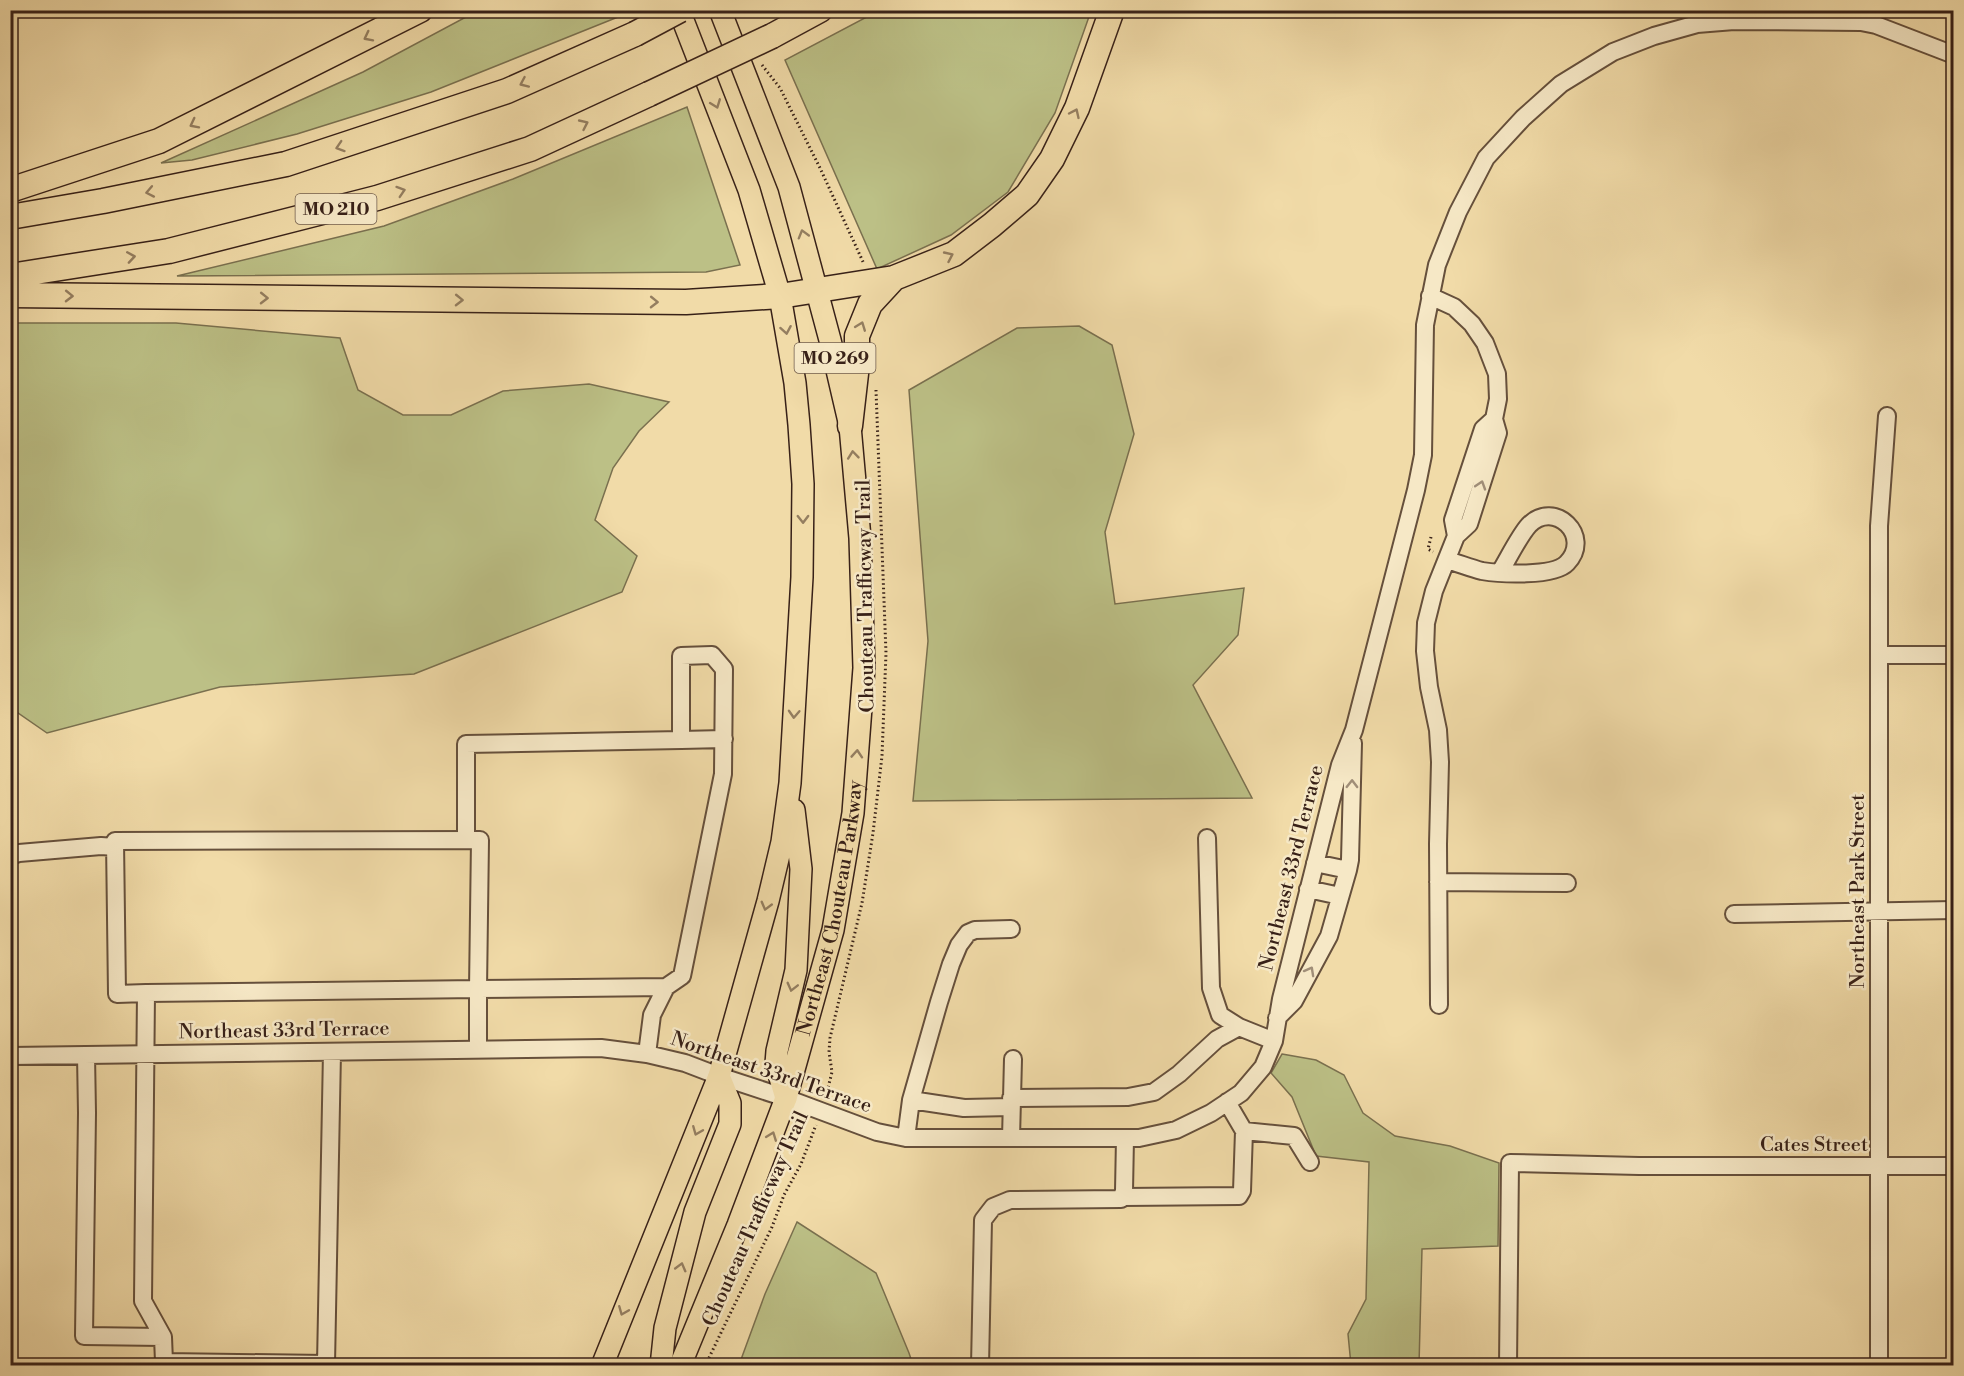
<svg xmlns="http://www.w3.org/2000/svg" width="1964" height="1376" viewBox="0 0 1964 1376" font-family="'Libre Bodoni',serif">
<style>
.green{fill:#bcc086;stroke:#7a704f;stroke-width:1.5}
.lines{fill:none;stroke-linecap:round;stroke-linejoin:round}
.minor-casing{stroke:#66503c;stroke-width:20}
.major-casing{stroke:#382118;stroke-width:24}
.highway-casing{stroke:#382118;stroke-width:27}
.path{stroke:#382118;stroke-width:3;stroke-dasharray:1.5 3;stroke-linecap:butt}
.minor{stroke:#f6e8c6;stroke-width:16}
.major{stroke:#f1dba8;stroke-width:21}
.highway{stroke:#f1dba8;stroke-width:24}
.highway-bridge-casing{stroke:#382118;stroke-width:27;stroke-linecap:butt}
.highway-bridge{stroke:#f1dba8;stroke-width:24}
.oneway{stroke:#947e60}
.oneway2{stroke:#a08e78}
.labels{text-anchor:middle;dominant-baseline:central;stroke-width:5;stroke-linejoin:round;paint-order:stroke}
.shield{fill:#f6e8c6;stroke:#715d4c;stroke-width:1.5}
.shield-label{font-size:18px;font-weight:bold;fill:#382118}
.street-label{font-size:20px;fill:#382118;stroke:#f6e8c6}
</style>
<rect width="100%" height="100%" fill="#f1dba8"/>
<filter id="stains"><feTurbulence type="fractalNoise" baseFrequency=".00333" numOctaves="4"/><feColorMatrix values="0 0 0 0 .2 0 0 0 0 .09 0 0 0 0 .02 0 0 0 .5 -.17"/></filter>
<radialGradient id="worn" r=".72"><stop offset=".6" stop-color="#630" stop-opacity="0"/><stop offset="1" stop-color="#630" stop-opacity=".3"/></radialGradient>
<path class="green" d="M479 10 633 11 431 92 297 134 192 160 161 163 363 72Z
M878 11H1091L1055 113 1008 192 951 235 877 269 785 60Z
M687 107 740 265 706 272 177 276 384 226 513 179Z
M11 323H176L340 338 358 390 403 415H451L503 391 589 384 669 402 639 431 613 468 595 520 637 556 622 592 414 674 220 687 47 733 11 708Z
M1079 326 1112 345 1134 434 1105 532 1115 604 1244 588 1238 635 1193 685 1252 798 913 801 928 641 909 390 1017 328Z
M1282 1054 1316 1060 1344 1075 1363 1113 1395 1136 1450 1146 1499 1163 1498 1246 1422 1249 1419 1365H1351L1348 1334 1366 1299 1369 1162 1316 1156 1292 1097 1271 1073Z
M797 1222 876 1273 909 1353 913 1365H739L765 1294Z"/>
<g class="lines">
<g class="minor-casing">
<path id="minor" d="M10 11 11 10
M1430 296 1454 307 1472 324 1485 343 1497 374 1498 399 1494 419 1498 433 1469 524 1456 536 1434 591 1426 623 1425 651 1429 687 1438 730 1440 762 1438 844 1439 1005
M1456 536 1453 520 1483 429 1494 419
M1447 560C1458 563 1470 568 1482 571 1500 574 1554 577 1567 563 1593 536 1554 499 1529 525 1519 536 1508 559 1500 572
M1879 655H1954
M681 740 724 739
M1207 838 1211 988 1220 1015 1239 1027 1274 1041
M466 840V744L681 740V656L712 655 724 669 723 774 682 976 666 987
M10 856 19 853 101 846 115 847
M1315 863 1348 870
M1438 882 1567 883
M1308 889 1340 896
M1734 914 1954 910
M146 993 117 994 115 841 480 840 478 989 146 993 143 1301 163 1337 164 1362 326 1364 332 1052
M1277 1018 1294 1001 1329 936 1348 870 1350 860 1353 743
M478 1050V989L666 987 652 1015 647 1054
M86 1055 87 1113 84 1336 163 1337
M10 1056 601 1048 647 1054 685 1063 719 1076 786 1098 877 1132 906 1138H1139L1176 1130 1211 1113 1241 1093 1263 1067 1274 1041 1281 999 1340 765 1354 730 1416 490 1423 455 1425 325 1437 265 1458 212 1486 158 1523 118 1561 84 1613 52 1654 36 1697 24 1734 21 1861 22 1876 25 1954 55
M1011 1098 1128 1097 1154 1092 1179 1074 1217 1039 1239 1027
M911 1100 964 1108 1011 1107
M1244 1131 1294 1136 1310 1162
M906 1138 911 1100 939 1002 951 964 959 945 968 933 975 930 1011 929
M1011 1138 1013 1059
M1123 1197 1239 1196 1242 1191 1244 1131 1227 1102
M980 1366 983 1220 993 1207 1010 1200 1121 1199 1124 1191 1125 1138
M1508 1366 1510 1163 1639 1166H1954
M1879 1366V526L1887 416"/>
</g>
<g class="major-casing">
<g id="major">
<path d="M786 1098 776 1064 777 1051 796 970 801 869 794 810"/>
<path d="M602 1366 719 1076 768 901 782 842 790 783 802 577 803 484 799 425 795 383 780 296 749 190 679 10"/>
<path d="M661 1366 665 1328 695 1212 730 1124V1103L719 1076"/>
<path id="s1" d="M680 1366 738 1225 786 1098 833 930 853 813 864 668 860 538 850 426 830 340 789 187 720 10"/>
</g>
</g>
<g class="highway-casing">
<path id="highway" d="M772 36 820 10
M10 190 159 141 420 10
M10 217 103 201 286 164 507 91 635 34
M10 276 169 251 377 198 530 149 649 94
M10 295 686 302 780 296 894 278 954 254 992 225 1027 195 1052 159 1077 108 1112 10
M850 426 857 365V336L870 304 894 278"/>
</g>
<path class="path" d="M762 65 780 88 820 168 864 264
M1431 537 1428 549 1433 552
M826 1096 832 1072 829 1052 830 1038 862 903 873 833 882 756 886 653 876 390
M705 1366 772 1227 784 1195 801 1164 816 1125"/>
<use href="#minor" class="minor"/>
<use href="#major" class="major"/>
<use href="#highway" class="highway"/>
<g class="highway-bridge-casing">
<path id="highway-bridge" d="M635 34 680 10
M649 94 772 36"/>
</g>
<use href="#highway-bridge" class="highway-bridge"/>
</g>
<defs><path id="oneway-chevron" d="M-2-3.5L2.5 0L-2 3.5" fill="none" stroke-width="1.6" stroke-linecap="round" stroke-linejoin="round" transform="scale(1.5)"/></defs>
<g class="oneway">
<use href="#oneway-chevron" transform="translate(368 37) rotate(153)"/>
<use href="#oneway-chevron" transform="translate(524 83) rotate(156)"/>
<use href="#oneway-chevron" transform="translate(716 104) rotate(69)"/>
<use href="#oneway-chevron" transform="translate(1075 113) rotate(-65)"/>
<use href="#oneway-chevron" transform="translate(194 124) rotate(153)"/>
<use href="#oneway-chevron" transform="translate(584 124) rotate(-25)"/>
<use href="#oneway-chevron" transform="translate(340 147) rotate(162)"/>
<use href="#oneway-chevron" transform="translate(401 191) rotate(-18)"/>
<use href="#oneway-chevron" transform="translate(150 192) rotate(169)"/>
<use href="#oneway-chevron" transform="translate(803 234) rotate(-106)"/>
<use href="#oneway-chevron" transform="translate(949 256) rotate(-25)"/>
<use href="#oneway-chevron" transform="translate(131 257) rotate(-9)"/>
<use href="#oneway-chevron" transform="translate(69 296) rotate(1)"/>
<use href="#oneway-chevron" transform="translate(264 298) rotate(1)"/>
<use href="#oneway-chevron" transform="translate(459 300) rotate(1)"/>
<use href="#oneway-chevron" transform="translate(654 302) rotate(1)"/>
<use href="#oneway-chevron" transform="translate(861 326) rotate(-69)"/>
<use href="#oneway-chevron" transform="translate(786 330) rotate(80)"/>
<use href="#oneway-chevron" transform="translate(853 455) rotate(-96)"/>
<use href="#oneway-chevron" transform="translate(803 519) rotate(89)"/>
<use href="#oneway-chevron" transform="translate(794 714) rotate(93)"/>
<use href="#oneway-chevron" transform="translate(857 754) rotate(-86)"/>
<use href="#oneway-chevron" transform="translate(766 906) rotate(105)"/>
<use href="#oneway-chevron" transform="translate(792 987) rotate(104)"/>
<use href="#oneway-chevron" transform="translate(697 1131) rotate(112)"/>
<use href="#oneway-chevron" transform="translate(772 1136) rotate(-69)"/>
<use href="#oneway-chevron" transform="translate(681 1267) rotate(-75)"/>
<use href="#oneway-chevron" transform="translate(623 1311) rotate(112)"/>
</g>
<g class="oneway2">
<use href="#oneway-chevron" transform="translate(1481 485) rotate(-72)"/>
<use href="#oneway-chevron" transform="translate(1352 784) rotate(-89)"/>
<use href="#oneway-chevron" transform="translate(1310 971) rotate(-61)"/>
</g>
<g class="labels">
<g class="shield">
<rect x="295.5" y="194" width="81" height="30" rx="4.5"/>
<rect x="794.5" y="343" width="81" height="30" rx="4.5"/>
</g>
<g class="shield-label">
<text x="336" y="209">MO 210</text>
<text x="835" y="358">MO 269</text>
</g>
<g class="street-label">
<text transform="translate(866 596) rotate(-91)">Chouteau Trafficway Trail</text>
<text transform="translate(1292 868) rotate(-76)">Northeast 33rd Terrace</text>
<text transform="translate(1858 891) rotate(-90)">Northeast Park Street</text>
<text stroke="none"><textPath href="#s1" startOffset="484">Northeast Chouteau Parkway</textPath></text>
<text transform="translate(284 1031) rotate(-1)">Northeast 33rd Terrace</text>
<text transform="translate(771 1073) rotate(19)">Northeast 33rd Terrace</text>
<text x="1814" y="1145">Cates Street</text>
<text transform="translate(756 1219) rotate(-66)">Chouteau Trafficway Trail</text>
</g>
</g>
<rect width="1964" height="1376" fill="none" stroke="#f1dba8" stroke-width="36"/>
<rect x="12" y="12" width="1940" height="1352" fill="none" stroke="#382118" stroke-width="3"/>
<rect x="18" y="18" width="1928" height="1340" fill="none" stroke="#382118" stroke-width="1.5"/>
<rect width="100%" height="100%" filter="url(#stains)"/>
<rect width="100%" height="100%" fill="url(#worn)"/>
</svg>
